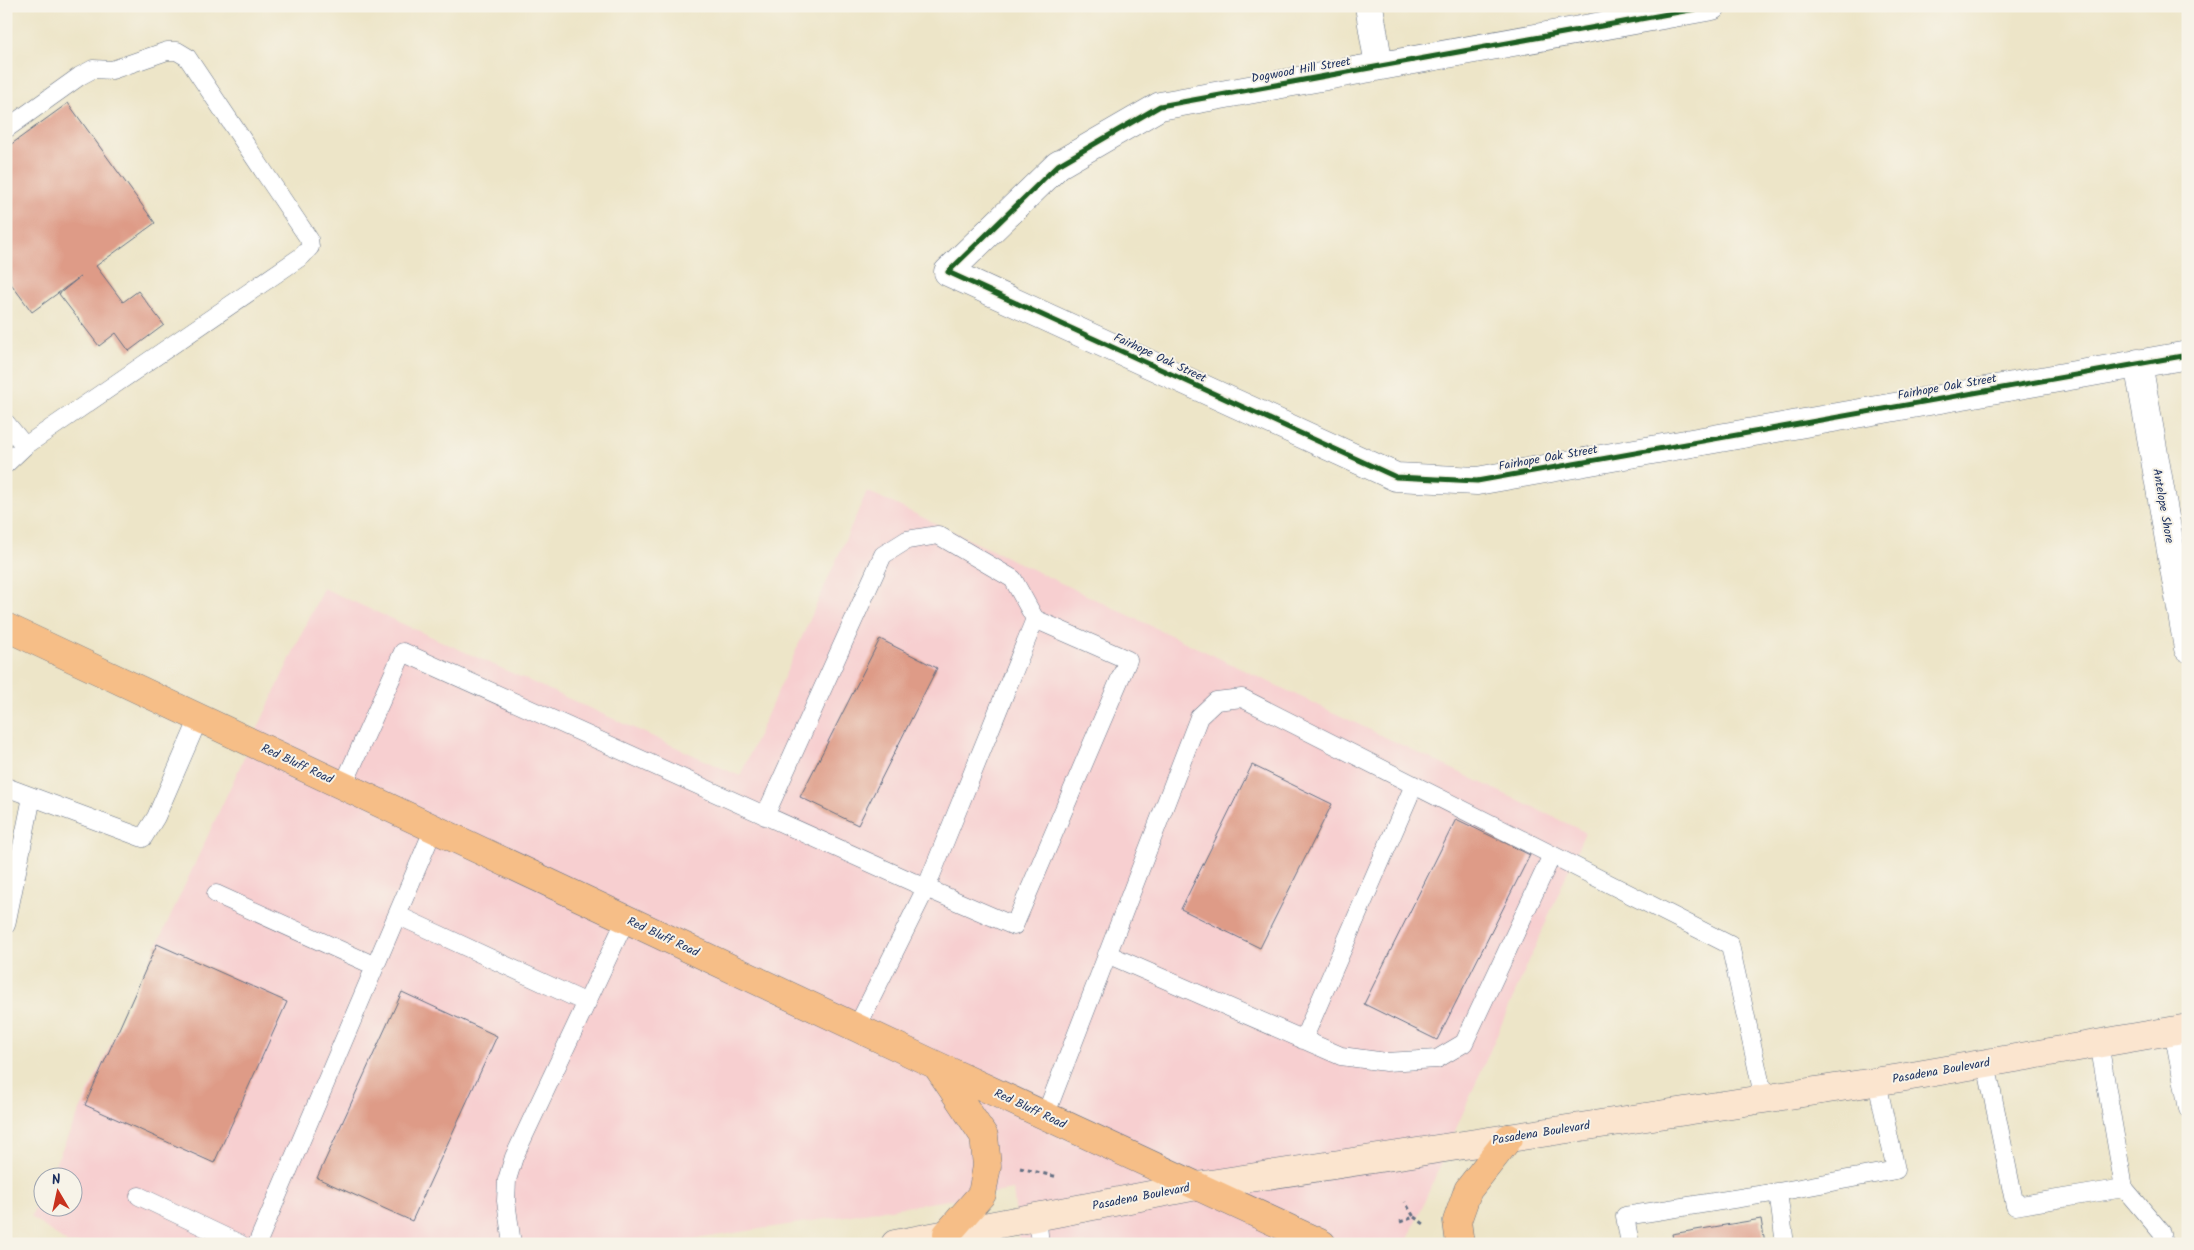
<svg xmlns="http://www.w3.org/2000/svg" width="2194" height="1250" viewBox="0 0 2194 1250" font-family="Kalam,sans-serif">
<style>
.built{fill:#f7cfd0}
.building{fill:#de9b87}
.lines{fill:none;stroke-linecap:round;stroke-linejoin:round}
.service-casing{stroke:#646f83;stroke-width:19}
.minor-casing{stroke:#646f83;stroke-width:29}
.secondary-casing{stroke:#646f83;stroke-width:29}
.primary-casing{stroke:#646f83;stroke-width:29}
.path{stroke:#646f83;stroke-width:3;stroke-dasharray:4 4;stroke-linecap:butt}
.service{stroke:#fff;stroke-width:18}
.minor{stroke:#fff;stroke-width:28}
.secondary{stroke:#fbe5cf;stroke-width:28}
.primary{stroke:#f6be87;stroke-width:28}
.cycleway-casing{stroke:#f7f3e8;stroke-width:8}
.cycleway{stroke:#1b5e20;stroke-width:5}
.labels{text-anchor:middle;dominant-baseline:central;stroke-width:4;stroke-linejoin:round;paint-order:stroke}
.street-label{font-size:12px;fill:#1b2f5e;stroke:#f7f3e8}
</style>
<rect width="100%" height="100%" fill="#f7f3e8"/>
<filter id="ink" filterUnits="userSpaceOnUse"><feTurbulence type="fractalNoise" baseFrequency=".02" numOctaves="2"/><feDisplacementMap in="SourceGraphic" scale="10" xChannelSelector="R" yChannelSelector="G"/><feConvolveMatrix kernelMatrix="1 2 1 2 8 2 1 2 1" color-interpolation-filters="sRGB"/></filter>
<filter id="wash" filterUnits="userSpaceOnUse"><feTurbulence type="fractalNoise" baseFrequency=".0096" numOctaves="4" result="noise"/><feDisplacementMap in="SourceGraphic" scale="20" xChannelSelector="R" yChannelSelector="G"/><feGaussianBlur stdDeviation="1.12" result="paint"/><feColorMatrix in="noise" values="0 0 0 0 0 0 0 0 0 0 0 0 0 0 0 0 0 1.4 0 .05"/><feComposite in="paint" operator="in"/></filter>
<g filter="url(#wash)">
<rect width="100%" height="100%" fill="#ede5c8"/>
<path class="built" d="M867 491 1585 832 1406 1244H1019L1013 1190 664 1244H68L31 1217 42 1193V1208H72V1178L49 1177 323 588 740 776Z"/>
<g id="blocks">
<path class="building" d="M68 103 155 223 96 266 123 302 138 291 164 325 129 351 116 333 99 346 59 294 80 277 32 312 6 277V148Z
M880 639 937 668 858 825 800 797Z
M1252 765 1332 804 1260 948 1181 909Z
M1456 819 1530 855 1437 1040 1364 1004Z
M157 944 287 1002 214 1163 85 1105Z
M402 992 497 1036 412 1221 317 1178Z
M1761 1219 1765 1244H1674L1672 1234Z"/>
</g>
</g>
<g filter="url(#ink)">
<use href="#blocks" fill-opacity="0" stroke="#646f83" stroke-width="1"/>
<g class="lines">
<g class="service-casing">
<path id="service" d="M6 129 80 76 93 69 112 70 167 51H177L187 57 309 239 310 247 302 256 25 446
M6 423 25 446 6 464
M1035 619 1128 660 1014 926 926 888Z
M343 786 403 652 926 888 857 1027
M6 787 143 838 156 817 199 718
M765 816 883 555 907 540 938 535 1013 579 1035 619
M216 894 375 966
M397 915 587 1003
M6 925 32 797
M1107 954 1341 1056 1386 1062 1437 1059 1464 1043 1552 855
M2173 1030 2188 1109
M1303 1040 1414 785
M1986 1063 2015 1206 2124 1188 2099 1043
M1045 1116 1199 717 1216 701 1242 698 1730 945 1764 1099
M2124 1188 2162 1233 2164 1244
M139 1196 240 1244
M1037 1216 1040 1244
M257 1244 434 828
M512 1244 506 1201 507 1180 514 1157 626 919
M1630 1244 1625 1216 1778 1192
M1785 1244 1778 1192 1896 1170 1877 1082"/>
</g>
<g class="minor-casing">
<path id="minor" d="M1369 6 1379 66
M1712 6 1160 106 1058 165 948 272 1396 477 1477 481 2188 355
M2138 363 2188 648"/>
</g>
<g class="secondary-casing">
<path id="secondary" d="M895 1244 1197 1186 1900 1078 2188 1028"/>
</g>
<g class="primary-casing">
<path id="primary" d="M6 627 936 1065 1322 1244
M937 1066 984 1136 987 1166 982 1194 947 1234
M1460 1244 1457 1221 1468 1190 1509 1138"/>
</g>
<path class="path" d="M1020 1168 1058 1177
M1414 1217 1424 1224
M1400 1222 1414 1217 1405 1202"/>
<use href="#service" class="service"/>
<use href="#minor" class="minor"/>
<use href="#secondary" class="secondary"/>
<use href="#primary" class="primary"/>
<g class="cycleway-casing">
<path id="cycleway" d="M1712 6 1160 106 1058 165 948 272 1396 477 1477 481 2188 355"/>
</g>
<use href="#cycleway" class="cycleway"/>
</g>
</g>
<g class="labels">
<g class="street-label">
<text transform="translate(1301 70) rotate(-10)">Dogwood Hill Street</text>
<text transform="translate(1160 358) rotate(25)">Fairhope Oak Street</text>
<text transform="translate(1947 387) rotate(-10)">Fairhope Oak Street</text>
<text transform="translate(1548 458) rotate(-10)">Fairhope Oak Street</text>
<text transform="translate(2163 506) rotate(80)">Antelope Shore</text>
<text transform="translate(297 764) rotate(25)">Red Bluff Road</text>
<text transform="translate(663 937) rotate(25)">Red Bluff Road</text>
<text transform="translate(1941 1071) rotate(-10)">Pasadena Boulevard</text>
<text transform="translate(1030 1109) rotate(25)">Red Bluff Road</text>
<text transform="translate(1541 1133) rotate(-9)">Pasadena Boulevard</text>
<text transform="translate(1141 1197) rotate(-11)">Pasadena Boulevard</text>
</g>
</g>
<rect width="2194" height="1250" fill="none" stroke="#f7f3e8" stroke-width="25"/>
<g transform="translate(58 1192) rotate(351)"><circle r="24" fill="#f7f3e8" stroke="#9fa5b1"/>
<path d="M0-4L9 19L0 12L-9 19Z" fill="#c8321e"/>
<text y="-8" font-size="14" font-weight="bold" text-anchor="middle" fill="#1b2f5e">N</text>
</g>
</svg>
